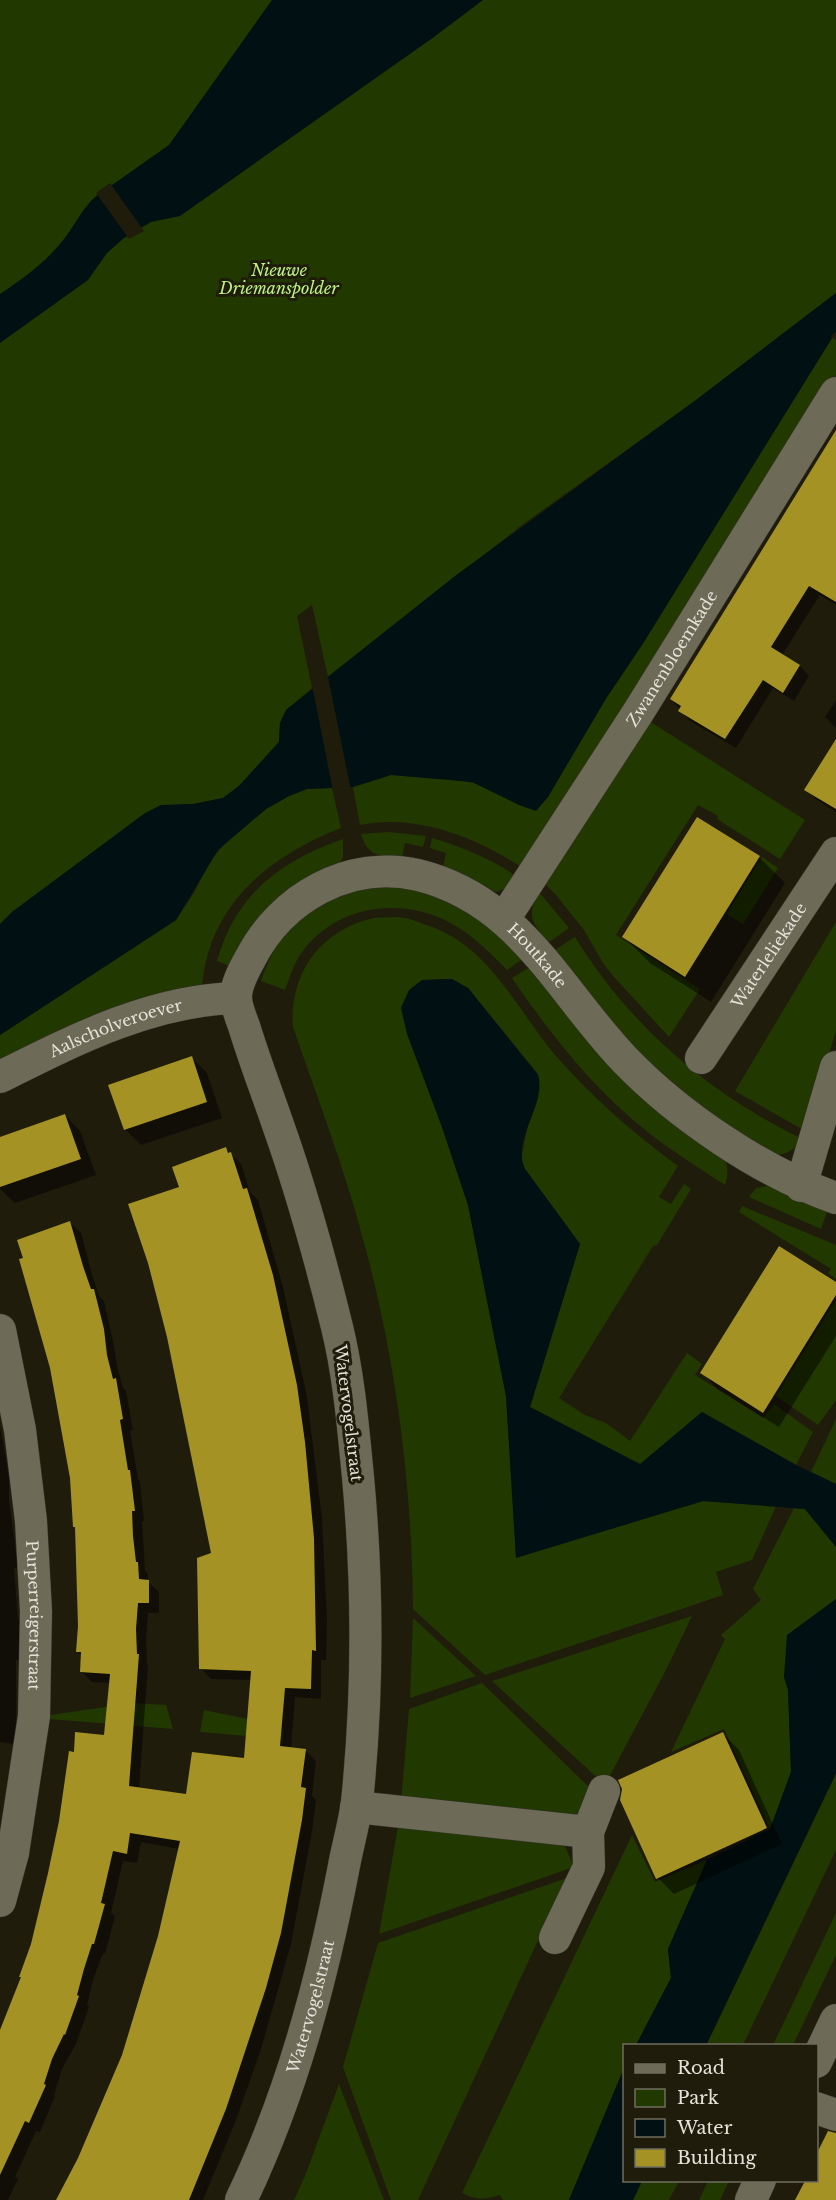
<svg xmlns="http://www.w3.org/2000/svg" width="836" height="2200" viewBox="0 0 836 2200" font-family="'Libre Baskerville',serif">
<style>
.green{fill:#223801}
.water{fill:#011012}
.pier{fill:#1f1c0c}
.shadow{fill:#0007}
.building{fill:#a59225}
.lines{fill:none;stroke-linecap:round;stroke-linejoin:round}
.minor-casing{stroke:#35322b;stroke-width:33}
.minor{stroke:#6d6a58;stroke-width:32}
.labels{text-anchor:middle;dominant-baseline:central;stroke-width:6;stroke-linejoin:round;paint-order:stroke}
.park-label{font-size:16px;font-style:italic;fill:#bdf380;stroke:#1f1c0c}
.street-label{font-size:16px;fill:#e4e3d8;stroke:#1f1c0c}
</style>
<rect width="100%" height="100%" fill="#1f1c0c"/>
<path class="green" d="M0 0H836V293L696 400 522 525 328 677 312 605 297 616 312 688 286 710 280 723 279 742 239 786 223 798 193 804 172 805 12 912 0 924Z
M832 338 836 340V375L527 871C481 839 418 813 360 825L353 787 391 775 451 779 479 784 519 805 607 697 642 645Z
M646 719 805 820 780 859 717 819 718 816 698 805 616 935 700 989 669 1037 614 977 603 963 584 930 556 895 544 883Z
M332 788 341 828C269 856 208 905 202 988L0 1067V1035L176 920 194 893 210 861 228 840 266 809 289 796 307 789Z
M389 832 426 836 423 847 405 843 402 858C383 857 367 857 361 834Z
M432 838C464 848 493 859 520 879L516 884 496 892 469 877 443 867 446 853 430 848Z
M343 839V857L339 866 239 970 217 961C235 895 280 861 343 839Z
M762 857 778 868 743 924 727 914Z
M374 881 444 892 527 956 507 970C487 949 465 928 438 917 389 898 334 909 302 952 294 963 290 977 285 990L261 981C271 952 285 927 309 908 321 899 359 888 374 881Z
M539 892 569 928 548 943C532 922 526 917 539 892Z
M373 918C384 918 395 916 405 918 412 919 420 923 427 925 490 946 516 1009 556 1056 593 1098 633 1133 678 1166L659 1197 671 1204 684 1184 691 1189 657 1245 653 1246 559 1398 585 1415 606 1423 630 1441 687 1353 702 1364 695 1375 763 1418 774 1404 813 1432 796 1465 702 1412 640 1465 530 1407 580 1244 525 1169 521 1160 538 1074 468 988 451 979 422 980 443 1130 468 1205 506 1396 516 1557 703 1501 776 1506 752 1560 716 1572 723 1595 485 1675 413 1609C412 1484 396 1359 363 1239 344 1167 317 1097 293 1027 289 973 321 930 373 918Z
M836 922V1031L805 1131 735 1091Z
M575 937C631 1027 707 1092 802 1139 795 1150 788 1153 776 1156L696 1106 638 1055 553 951Z
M533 965 723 1154C728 1165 729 1173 725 1185 699 1168 673 1152 649 1133 594 1090 551 1035 512 978Z
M776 1184 829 1206 821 1229 749 1197 756 1188Z
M742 1206 836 1245V1279L828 1273 831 1269 739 1212Z
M836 1300V1400L818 1425 776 1396Z
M836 1419V1484L811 1472Z
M794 1508 805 1509 836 1547V1599L784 1676 788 1690 791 1772 770 1829 724 1729 671 1752 725 1639 721 1635 761 1600 753 1589Z
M692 1616 667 1668 605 1785 492 1681Z
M413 1618 476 1676 410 1698Z
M482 1683 595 1793 584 1821 401 1802 409 1709Z
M133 1703 166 1705 173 1729 49 1719 50 1715Z
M204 1710 282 1726 283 1739 200 1732Z
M836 1774V1850L743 2045 706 2046Z
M399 1821 564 1844 574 1867 379 1934Z
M632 1835 655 1882 707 1860 668 1949 671 1978 636 2045 624 2046V2068L569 2200H503L500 2195C484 2200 477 2200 462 2193Z
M567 1878 418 2200H391L343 2067 378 1943Z
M836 1913V1955L793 2045H773Z
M339 2084 384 2200H294L305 2176Z
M642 2181V2180L679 2181 669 2200H633Z
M708 2181H729L720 2200H699Z"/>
<path class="water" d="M272 0H483L434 37 180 216 151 222 124 238 107 253 88 280 0 343V294C24 278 46 262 64 239 75 225 82 209 95 197L169 145Z
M836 293V332L831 336 832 338 642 645 607 697 548 797 536 811 519 805 472 782 391 775 353 787 307 789 289 796 266 809 218 850 176 920 0 1035V924L12 912 145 813 161 805 193 804 223 798 239 786 279 742 280 723 286 710 455 576 696 400Z
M452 979 468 988 538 1075C547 1105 511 1139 525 1169L580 1244 530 1407 640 1464 702 1412 796 1465 836 1484V1547L805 1509 703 1501 516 1558 506 1396 468 1205 443 1130 407 1034 401 1008 409 990 422 980Z
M836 1599V1773L706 2045H636L671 1978 668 1949 707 1860 770 1829 791 1772 788 1690 784 1677 787 1635Z
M624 2068V2180L642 2181 633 2200H569Z"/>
<path class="pier" d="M110 183 144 231 129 239 96 193Z
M328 677 351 790 333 791 312 685 321 679Z"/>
<path class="shadow" d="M836 434V605L820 595 782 655 800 666 809 676 794 701 773 688 736 748 690 721 671 699Z
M836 700V728L825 717Z
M836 742V812L816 799 806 789Z
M759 857 785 883 711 1002 650 963 624 937Z
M191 1057 207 1073 222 1118 141 1145 125 1129Z
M65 1115 80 1131 96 1175 15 1203 0 1189V1138Z
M226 1149 241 1164 250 1192 258 1200 283 1287 307 1397 322 1519 327 1620 326 1660H321V1699L295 1697 291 1749 305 1750 316 1761 312 1796 316 1800 312 1831 291 1944 261 2049 236 2120 203 2200H58L80 2159 123 2055 160 1936 179 1849 141 1842 137 1863 123 1861 111 1913 115 1916 105 1954 103 1953 93 1980 87 2005 89 2007 76 2044 62 2069 54 2095 55 2096 40 2132 36 2131 15 2177 18 2179 8 2200H0V2033L22 1978 32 1945 75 1753 106 1736 111 1683 92 1682 81 1671 82 1656 78 1652 80 1626 70 1223 81 1233 93 1278 99 1296 104 1301 113 1341 117 1366 123 1388 126 1391 133 1430H130L138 1479 140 1482 144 1521H142L145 1571 148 1574V1582L159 1592V1613H148L146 1640 147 1664 148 1666 139 1789 187 1796 246 1760 252 1680 211 1679 201 1668 213 1554 181 1188Z
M836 1283V1336L779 1427 718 1389 702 1373Z
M0 1426 9 1477V1501L18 1567 14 1568 18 1618 20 1621V1660H16V1721L14 1744 0 1742Z
M723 1734 739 1750 782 1844 674 1894 658 1878 622 1799Z"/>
<path class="building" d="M836 430V602L809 586 771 647 800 665 783 693 763 680 725 739 678 711 681 706 670 699Z
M836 739V809L804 790Z
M697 817 760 856 685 977 622 937Z
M192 1056 207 1102 124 1130 108 1085Z
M65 1114 81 1159 0 1187V1137Z
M226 1147 228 1153 231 1152 243 1189 247 1188 273 1275 297 1385 305 1442 314 1538 316 1651 312 1650 311 1689 285 1688 280 1746 306 1749 301 1787 306 1788 302 1820 281 1933 266 1988 226 2109 189 2200H56L78 2158 122 2055 158 1936 180 1841 130 1833 127 1854 113 1851 101 1903 105 1904 94 1944H92L84 1969 77 1995 79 1996 65 2035 64 2034 52 2059 44 2084 46 2085 29 2123 25 2121 0 2175V2030L21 1977H19L31 1944 48 1873 59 1821 69 1751 74 1752 75 1732 104 1735 110 1674 80 1672 81 1652H76L78 1626 75 1527H73L70 1478 50 1368 19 1259 23 1258 17 1240 70 1221 83 1266 91 1289H94L104 1329 107 1355 113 1379 116 1378 123 1419 120 1420 128 1470H130L135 1511H132L133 1536 136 1562H138L139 1579 149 1580V1603H138L136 1629 137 1654H139L129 1786 186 1794 192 1752 244 1758 251 1671 199 1669 197 1558 211 1553 167 1337 148 1263 128 1204 179 1187 172 1167Z
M779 1246 836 1282V1295L763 1413 700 1373Z
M723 1732 767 1828 656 1879 620 1800 622 1789 618 1780Z
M828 2131 836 2133V2200H795L805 2181H816V2155Z"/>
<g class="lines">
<g class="minor-casing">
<g id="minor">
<path id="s1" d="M504 919 639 711 836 393"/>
<path id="s2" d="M701 1058 836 853"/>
<path id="s3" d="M0 1077C74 1040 152 1000 236 998"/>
<path d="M801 1186 836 1067"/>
<path id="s4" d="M0 1330 20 1430 31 1521 36 1611 34 1716 13 1853 0 1901"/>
<path d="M356 1807 588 1832"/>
<path d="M555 1938 589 1867 588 1832 604 1791"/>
<path d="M816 2062 836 2020"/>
<path d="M816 2108 836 2115"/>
<path id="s5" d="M241 2200C291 2096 321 1984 343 1871 347 1848 354 1825 357 1802 368 1695 368 1585 358 1477 353 1427 349 1376 337 1327 320 1258 301 1189 277 1122 266 1090 254 1059 244 1026 241 1018 236 1006 236 997 236 984 244 970 250 959 281 898 349 859 418 875 520 900 558 990 625 1060 679 1116 763 1173 836 1198"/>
<path d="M751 2200 760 2180"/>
</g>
</g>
<use href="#minor" class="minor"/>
</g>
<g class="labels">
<g class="park-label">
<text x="279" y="270">Nieuwe<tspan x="279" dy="18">Driemanspolder</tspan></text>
</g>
<g class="street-label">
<text stroke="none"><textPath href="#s1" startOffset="310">Zwanenbloemkade</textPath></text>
<text stroke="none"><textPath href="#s5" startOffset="1628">Houtkade</textPath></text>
<text stroke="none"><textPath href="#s2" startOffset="123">Waterleliekade</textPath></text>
<text stroke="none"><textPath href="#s3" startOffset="126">Aalscholveroever</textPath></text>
<text transform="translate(349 1413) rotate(83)">Watervogelstraat</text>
<text stroke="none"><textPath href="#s4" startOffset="288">Purperreigerstraat</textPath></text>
<text stroke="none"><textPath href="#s5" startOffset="206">Watervogelstraat</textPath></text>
</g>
</g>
<rect x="623" y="2044" width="195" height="138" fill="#1f1c0c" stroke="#6e6c5e" stroke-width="1.5"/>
<rect x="635" y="2064" width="30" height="9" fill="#6d6a58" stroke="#6e6c5e" stroke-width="1.5"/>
<text x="677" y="2074" font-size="18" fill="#e4e3d8">Road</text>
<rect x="635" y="2089" width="30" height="18" fill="#223801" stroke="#6e6c5e" stroke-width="1.5"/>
<text x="677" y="2104" font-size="18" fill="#e4e3d8">Park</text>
<rect x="635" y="2119" width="30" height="18" fill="#011012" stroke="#6e6c5e" stroke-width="1.5"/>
<text x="677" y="2134" font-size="18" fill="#e4e3d8">Water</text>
<rect x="635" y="2149" width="30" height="18" fill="#a59225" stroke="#6e6c5e" stroke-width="1.5"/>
<text x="677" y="2164" font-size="18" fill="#e4e3d8">Building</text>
</svg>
